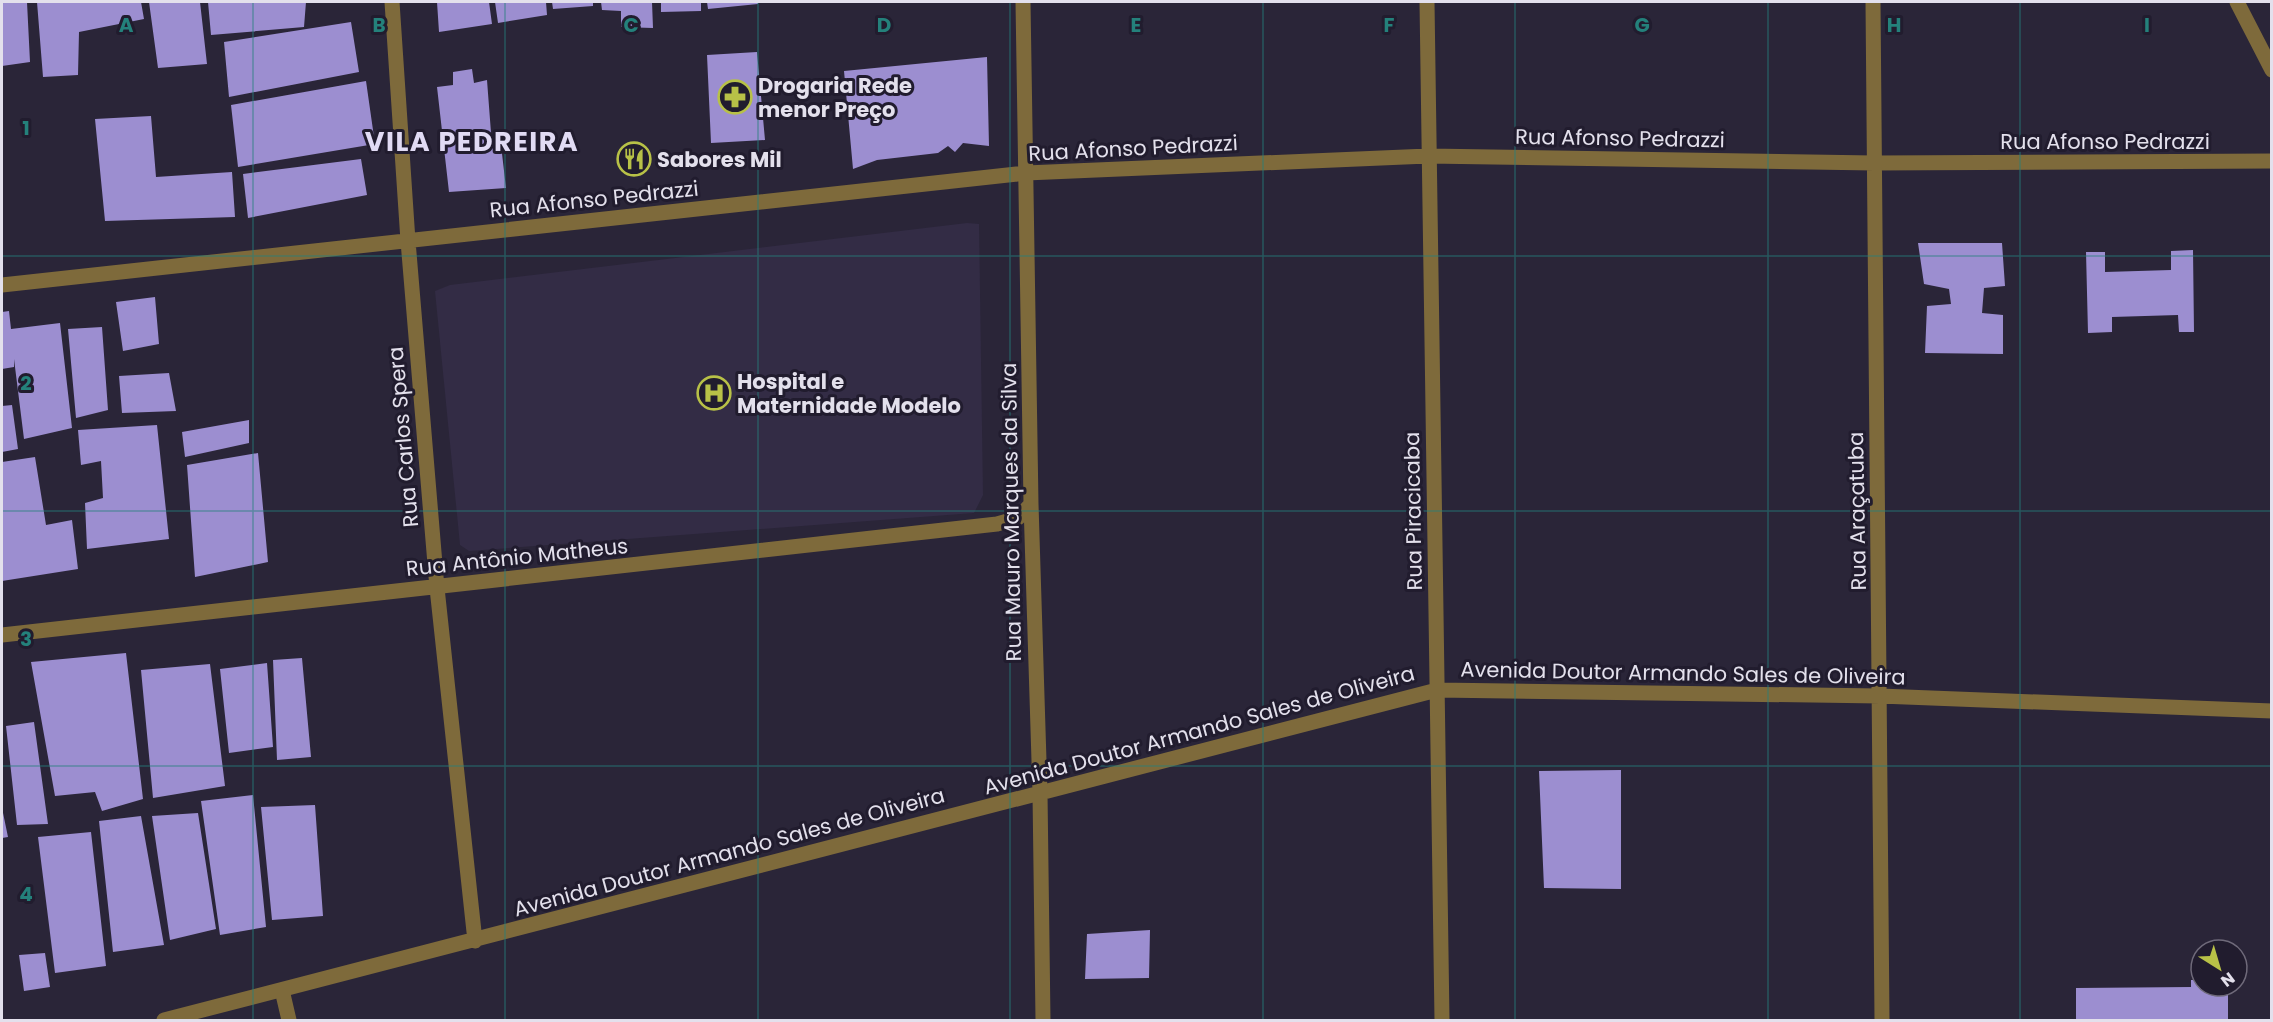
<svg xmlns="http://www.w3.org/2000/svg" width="2273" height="1022" viewBox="0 0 2273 1022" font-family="Poppins,sans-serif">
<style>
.built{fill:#332c45}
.building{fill:#9c8ed0}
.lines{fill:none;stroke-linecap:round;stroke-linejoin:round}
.minor{stroke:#7e6a3b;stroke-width:15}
.grid{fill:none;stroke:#24817b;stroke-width:1.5;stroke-opacity:0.55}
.labels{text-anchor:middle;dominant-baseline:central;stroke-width:6;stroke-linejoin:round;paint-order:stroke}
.poi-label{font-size:21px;font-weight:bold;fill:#e3e0ec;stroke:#211c2e;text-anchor:start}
.street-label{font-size:21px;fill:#e3e0ec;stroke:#211c2e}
.district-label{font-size:27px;font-weight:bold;letter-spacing:1.5px;fill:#e1dbf4;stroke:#211c2e}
.grid-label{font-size:20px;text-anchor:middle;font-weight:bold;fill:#24817b;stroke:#211c2e;stroke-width:6;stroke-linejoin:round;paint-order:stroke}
</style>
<rect width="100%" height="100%" fill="#2a2538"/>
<path class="built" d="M967 223 979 224 983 495 974 513 469 551 460 545 435 291 450 285Z"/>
<path class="building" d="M2 2H27L30 62 2 66Z
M37 2H141L144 19 79 32 78 75 43 77Z
M149 2H200L207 64 158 68Z
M208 2H306L304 27 211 35Z
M437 2H489L492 24 439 32Z
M495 2H546L547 15 498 23Z
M552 2H593V6L553 9Z
M601 2H652L653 28 621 27V11L602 10Z
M661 2H701V11L661 12Z
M707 2H758V4L708 9Z
M351 22 359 72 229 97 224 42Z
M757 52 765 140 711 143 707 55Z
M987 57 989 146 963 143 955 152 948 146 938 153 877 160 853 169 844 71Z
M472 69 474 83 487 80 492 146 501 145 506 188 449 192 437 87 453 85V72Z
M366 81 375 144 238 167 231 105Z
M151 116 156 177 232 172 235 217 105 221 95 119Z
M361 159 367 195 248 218 243 174Z
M1918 243H2002L2005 286 1984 288 1982 313 2003 315V354L1925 353 1927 306 1951 304 1949 289 1924 284Z
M2193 250 2194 332H2179L2178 315 2112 317V332L2088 333 2086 252H2105V272L2171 270V251Z
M155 297 159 344 123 351 116 302Z
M9 311 11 329 60 323 72 428 24 439 14 359V367L2 369V312Z
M102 327 108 410 76 418 68 329Z
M169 373 176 411 122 413 119 376Z
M12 405 18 449 2 452V406Z
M249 420V443L185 457 182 432Z
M157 425 169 539 87 549 85 503 103 498 101 461 81 465 78 430Z
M258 453 268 562 195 577 187 465Z
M35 457 46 525 72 520 78 569 2 581V462Z
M126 653 143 799 102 811 95 792 55 796 31 662Z
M302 658 311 757 277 760 273 660Z
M267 663 273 747 229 753 220 669Z
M210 664 225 786 153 798 141 670Z
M34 722 48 824 17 825 6 726Z
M1621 770V889L1544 888 1539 771Z
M253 795 266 927 220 935 201 801Z
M315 805 323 916 272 920 261 807Z
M2 808 8 837 2 838Z
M198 813 216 929 170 940 152 816Z
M141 816 164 945 113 952 99 821Z
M91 832 106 966 55 973 38 837Z
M1150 930 1149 978 1085 979 1087 934Z
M45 953 50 987 24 991 19 955Z
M2191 980H2201V986H2228V1020H2076V988L2191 987Z"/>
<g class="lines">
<path class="minor" d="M392 2 408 241 437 588 475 941
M1023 2 1031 504 1040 793 1043 1020
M1427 2 1442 1020
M1873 2 1882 1020
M2237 2 2272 70
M2 285 1026 173 1428 156 1874 163 2272 161
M2 635 997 524 1018 518 1031 504
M282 990 289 1020
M164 1020 1437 690 1880 696 2272 711"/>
</g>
<path class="grid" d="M253 2V1020M505 2V1020M758 2V1020M1010 2V1020M1263 2V1020M1515 2V1020M1768 2V1020M2020 2V1020M2 256H2272M2 511H2272M2 766H2272"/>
<defs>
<g id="pharmacy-ring" transform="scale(1.725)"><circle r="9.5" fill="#211c2e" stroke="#b8c147" stroke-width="1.5"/><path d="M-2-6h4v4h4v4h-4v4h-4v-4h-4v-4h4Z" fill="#b8c147"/></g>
<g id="restaurant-ring" transform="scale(1.725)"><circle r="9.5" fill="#211c2e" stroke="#b8c147" stroke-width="1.5"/><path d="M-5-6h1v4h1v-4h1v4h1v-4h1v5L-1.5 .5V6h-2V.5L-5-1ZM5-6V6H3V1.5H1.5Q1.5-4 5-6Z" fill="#b8c147"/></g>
<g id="hospital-ring" transform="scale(1.725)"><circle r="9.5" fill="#211c2e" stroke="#b8c147" stroke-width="1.5"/><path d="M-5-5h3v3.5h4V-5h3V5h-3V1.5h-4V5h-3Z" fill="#b8c147"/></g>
</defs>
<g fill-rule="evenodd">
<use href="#pharmacy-ring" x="735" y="97"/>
<use href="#restaurant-ring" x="634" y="159"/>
<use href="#hospital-ring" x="714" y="393"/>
</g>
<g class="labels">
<g class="poi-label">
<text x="758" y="85">Drogaria Rede<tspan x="758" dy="24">menor Preço</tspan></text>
<text x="657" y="159">Sabores Mil</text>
<text x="737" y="381">Hospital e<tspan x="737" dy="24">Maternidade Modelo</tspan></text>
</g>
<g class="street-label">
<text transform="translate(1620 138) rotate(1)">Rua Afonso Pedrazzi</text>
<text x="2105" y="141">Rua Afonso Pedrazzi</text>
<text transform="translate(1133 148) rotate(-3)">Rua Afonso Pedrazzi</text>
<text transform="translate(594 199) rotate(-6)">Rua Afonso Pedrazzi</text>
<text transform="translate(403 437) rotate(-95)">Rua Carlos Spera</text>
<text transform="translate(1413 511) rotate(-91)">Rua Piracicaba</text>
<text transform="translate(1857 511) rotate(-91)">Rua Araçatuba</text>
<text transform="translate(1011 512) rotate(-91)">Rua Mauro Marques da Silva</text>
<text transform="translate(517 557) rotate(-6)">Rua Antônio Matheus</text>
<text transform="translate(1683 673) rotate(1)">Avenida Doutor Armando Sales de Oliveira</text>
<text transform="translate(1199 730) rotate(-15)">Avenida Doutor Armando Sales de Oliveira</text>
<text transform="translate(729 852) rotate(-15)">Avenida Doutor Armando Sales de Oliveira</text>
</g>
<g class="district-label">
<text x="472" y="141">VILA PEDREIRA</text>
</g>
</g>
<g class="grid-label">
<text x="126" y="32">A</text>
<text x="379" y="32">B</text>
<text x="631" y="32">C</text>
<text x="884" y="32">D</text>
<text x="1136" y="32">E</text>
<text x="1389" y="32">F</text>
<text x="1642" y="32">G</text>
<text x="1894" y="32">H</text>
<text x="2147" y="32">I</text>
<text x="26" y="135">1</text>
<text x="26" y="390">2</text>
<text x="26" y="646">3</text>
<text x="26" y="901">4</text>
</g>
<rect width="2273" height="1022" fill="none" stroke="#e3e0ec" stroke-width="6"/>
<g transform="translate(2219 968) rotate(143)"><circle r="28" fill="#211c2e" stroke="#6f6a7a" stroke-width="1.5"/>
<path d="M0-4.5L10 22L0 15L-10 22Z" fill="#b8c147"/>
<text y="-9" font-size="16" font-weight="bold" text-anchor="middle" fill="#e3e0ec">N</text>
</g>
</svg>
